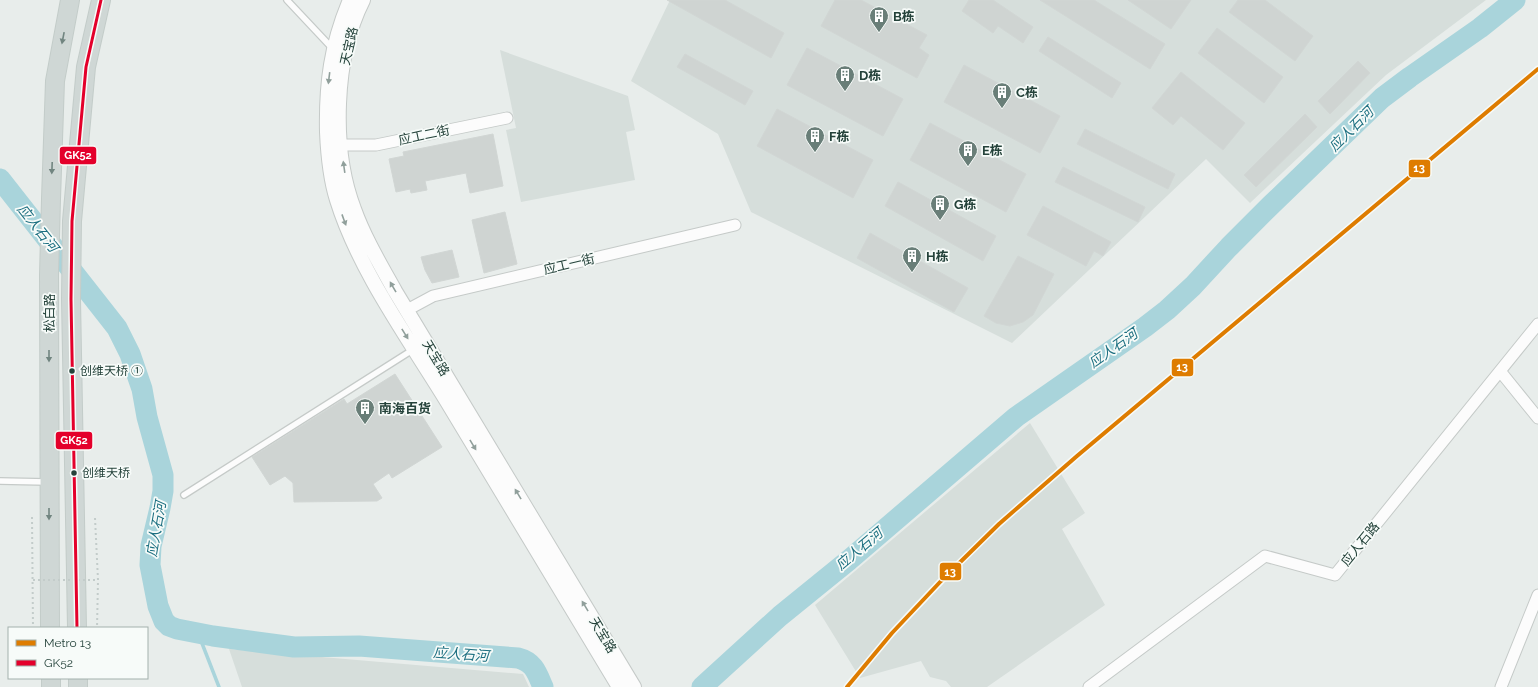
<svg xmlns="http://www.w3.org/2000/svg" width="1538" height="687" viewBox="0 0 1538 687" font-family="Raleway,'Noto Sans SC',sans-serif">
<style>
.built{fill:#d6dedb}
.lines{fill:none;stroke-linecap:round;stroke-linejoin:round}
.stream{stroke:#a9d4db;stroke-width:3.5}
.river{stroke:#a9d4db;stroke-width:21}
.building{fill:#cfd4d2;stroke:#d1d6d4}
.service-casing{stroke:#c5cac8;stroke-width:8}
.minor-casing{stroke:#c5cac8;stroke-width:13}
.tertiary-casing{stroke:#c5cac8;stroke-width:16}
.primary-casing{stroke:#c3ccc9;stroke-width:20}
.path{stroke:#c3ccca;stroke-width:2;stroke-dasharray:2 3;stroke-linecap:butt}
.service{stroke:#fcfcfc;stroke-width:5.5}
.minor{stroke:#fcfcfc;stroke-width:11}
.tertiary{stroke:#fcfcfc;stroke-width:14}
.primary{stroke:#cfd7d5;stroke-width:18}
.path-bridge{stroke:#c3ccca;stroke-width:2;stroke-dasharray:2 3;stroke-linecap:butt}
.bus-1-casing{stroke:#f7fbf9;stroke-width:6}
.bus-1{stroke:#e4002b;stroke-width:3}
.metro-1-casing{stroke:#f7fbf9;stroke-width:7}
.metro-1{stroke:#de7c00;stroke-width:4}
.oneway{fill:#718580}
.oneway2{fill:#909f9b}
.bus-dot{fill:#24423a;stroke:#f7fbf9;stroke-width:1.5}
.labels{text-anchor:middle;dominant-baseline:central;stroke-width:3.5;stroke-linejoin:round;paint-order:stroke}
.bus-label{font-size:12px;fill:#24423a;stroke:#f7fbf9;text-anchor:start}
.poi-label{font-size:13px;font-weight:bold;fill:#24423a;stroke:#f7fbf9;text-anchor:start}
.street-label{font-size:13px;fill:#24423a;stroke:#f7fbf9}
.water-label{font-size:14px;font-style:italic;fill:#1c6f80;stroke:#f7fbf9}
.line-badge{stroke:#f7fbf9;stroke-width:1.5}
.badge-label{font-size:11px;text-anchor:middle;font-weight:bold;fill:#fff}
</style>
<rect width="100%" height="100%" fill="#e8edeb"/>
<path class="built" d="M670 0H1486L1386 75 1250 203 1206 159 1012 343 751 212 718 134 631 81Z
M500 50 628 96 635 130 626 132 635 180 521 202 506 130 516 128Z
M1030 423 1085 513 1062 529 1105 605 987 687H951L946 681 930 677 921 661 860 678 815 605Z
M229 649 523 674 529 687H242Z"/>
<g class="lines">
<path class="stream" d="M198 633 219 687"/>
<path class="river" d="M0 179 117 328 130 354 142 389 147 417 163 475V491L160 508 151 546 150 565 158 606 164 621 169 626 177 629 213 636 294 647 359 646 518 658C534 662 537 673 543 687
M702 687 780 616 849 560 1016 417 1145 327 1167 310 1193 286 1229 247 1271 205 1382 98 1410 77 1480 28 1515 0"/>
</g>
<path class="building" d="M667 0H725L784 33 771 58Z
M835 0H861L927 35 919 48 929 55 917 78 821 26Z
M969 0H993L1033 27 1023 43 998 26 993 33 962 11Z
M1040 0H1094L1165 44 1150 69Z
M1128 0H1191L1171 29Z
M1238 0H1265L1313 36 1295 61 1229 12Z
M1217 28 1283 77 1264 103 1198 53Z
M1048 37 1121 83 1112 98 1039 51Z
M807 48 903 99 883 136 787 85Z
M685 54 753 91 745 105 677 67Z
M1358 61 1370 73 1330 114 1318 101Z
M964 65 1060 116 1040 153 944 102Z
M1181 72 1245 123 1223 150 1181 116 1173 125 1152 108Z
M777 109 873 160 853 198 757 146Z
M1305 114 1317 127 1256 187 1244 175Z
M930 123 1026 174 1006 212 910 160Z
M1085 129 1175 174 1168 189 1077 144Z
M493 134 503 186 470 193 466 173 425 181 427 190 411 193 410 189 396 192 389 159 404 156 403 152Z
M1063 167 1145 207 1138 222 1055 182Z
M898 182 996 236 983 261 885 206Z
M1043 206 1111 242 1103 256 1094 251 1086 266 1027 235Z
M505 212 517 264 484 273 472 220Z
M870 233 968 288 954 312 857 258Z
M452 250 459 277 432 283 425 270 421 257Z
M1018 256 1054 274 1033 315 1023 322 1010 326 996 323 984 316Z
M395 374 442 447 392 478 389 473 373 484 382 498 377 501 294 502 293 483 285 476 270 485 252 457 344 399 347 404Z"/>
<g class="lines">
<g class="service-casing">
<path id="service" d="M287 0 333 49
M0 481 47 482
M184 495 414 349"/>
</g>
<g class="minor-casing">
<path id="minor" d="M341 145H376L507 118
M407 310 433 296 735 225
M1500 371 1538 418
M1089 687 1265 556 1335 575 1538 324
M1501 687 1538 595"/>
</g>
<g class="tertiary-casing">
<path id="tertiary" d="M350 0C331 45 326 84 327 132 328 155 330 178 337 200 359 271 409 339 448 403 505 497 562 592 619 687
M363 0C334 57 331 149 354 209 364 237 380 264 395 291L634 687"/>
</g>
<g class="primary-casing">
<path id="primary" d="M50 628 49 275 51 199 55 81 70 0
M77 628 71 299 72 221 86 67 101 0
M51 678V687
M78 678V687"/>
</g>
<path class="path" d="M32 517 33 628
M95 518 98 580 97 628"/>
<use href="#service" class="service"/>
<use href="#minor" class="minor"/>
<use href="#tertiary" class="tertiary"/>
<use href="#primary" class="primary"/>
<path class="path-bridge" d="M33 580H98"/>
<g class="bus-1-casing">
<path id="bus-1" d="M77 628 71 299 72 221 86 67 101 0"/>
</g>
<use href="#bus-1" class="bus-1"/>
<g class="metro-1-casing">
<path id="metro-1" d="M847 687 892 633 941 581 999 524 1077 456 1538 69"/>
</g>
<use href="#metro-1" class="metro-1"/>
</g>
<defs><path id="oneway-solid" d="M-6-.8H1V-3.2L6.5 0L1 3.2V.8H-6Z"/></defs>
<g class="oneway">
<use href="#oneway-solid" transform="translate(63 38) rotate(101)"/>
<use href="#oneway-solid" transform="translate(52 168) rotate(92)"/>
<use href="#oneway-solid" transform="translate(49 356) rotate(90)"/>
<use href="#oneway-solid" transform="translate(49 514) rotate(90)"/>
</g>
<g class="oneway2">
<use href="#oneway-solid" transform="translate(329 78) rotate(97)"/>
<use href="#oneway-solid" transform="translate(344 167) rotate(-98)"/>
<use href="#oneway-solid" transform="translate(344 220) rotate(70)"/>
<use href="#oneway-solid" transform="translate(393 287) rotate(-120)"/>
<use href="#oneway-solid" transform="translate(405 334) rotate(58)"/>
<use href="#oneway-solid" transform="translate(473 445) rotate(59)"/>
<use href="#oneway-solid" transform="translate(518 494) rotate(-121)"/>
<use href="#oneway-solid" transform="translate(585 606) rotate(-121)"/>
</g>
<defs>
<g id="building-pin" transform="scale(1)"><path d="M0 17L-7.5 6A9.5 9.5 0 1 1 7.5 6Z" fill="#697e78" stroke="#f7fbf9"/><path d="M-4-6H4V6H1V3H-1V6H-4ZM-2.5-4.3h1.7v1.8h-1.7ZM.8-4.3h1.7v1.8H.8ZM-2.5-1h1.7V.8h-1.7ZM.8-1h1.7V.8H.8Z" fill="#fff"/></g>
</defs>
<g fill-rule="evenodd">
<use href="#building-pin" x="879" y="16"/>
<use href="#building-pin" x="845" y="75"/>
<use href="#building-pin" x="1002" y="92"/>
<use href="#building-pin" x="815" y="136"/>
<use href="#building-pin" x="968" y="150"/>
<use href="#building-pin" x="940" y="204"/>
<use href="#building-pin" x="912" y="256"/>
<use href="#building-pin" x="365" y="408"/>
</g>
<g class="bus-dot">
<circle cx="72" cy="371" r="3.5"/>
<circle cx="74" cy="473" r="3.5"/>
</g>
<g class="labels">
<g class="bus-label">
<text x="80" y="371">创维天桥 ①</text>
<text x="82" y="473">创维天桥</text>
</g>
<g class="poi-label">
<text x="893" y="16">B栋</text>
<text x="859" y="75">D栋</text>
<text x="1016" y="92">C栋</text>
<text x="829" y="136">F栋</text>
<text x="982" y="150">E栋</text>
<text x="954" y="204">G栋</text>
<text x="926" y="256">H栋</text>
<text x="379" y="408">南海百货</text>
</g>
<g class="street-label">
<text transform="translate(349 46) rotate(-77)">天宝路</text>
<text transform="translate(424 135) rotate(-12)">应工二街</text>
<text transform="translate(569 264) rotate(-13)">应工一街</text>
<text transform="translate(49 313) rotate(-90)">松白路</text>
<text transform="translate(436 358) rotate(59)">天宝路</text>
<text transform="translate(1360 544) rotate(-51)">应人石路</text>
<text transform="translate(603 635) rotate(59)">天宝路</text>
</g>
<g class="water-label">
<text transform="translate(1351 129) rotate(-45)">应人石河</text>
<text transform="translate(38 228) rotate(52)">应人石河</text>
<text transform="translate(1113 348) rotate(-35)">应人石河</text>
<text transform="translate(156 529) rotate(-80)">应人石河</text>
<text transform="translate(859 549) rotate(-40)">应人石河</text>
<text transform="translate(461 654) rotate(4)">应人石河</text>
</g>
</g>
<g class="line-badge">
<rect x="59" y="146" width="38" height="19" rx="4" fill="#e4002b"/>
<rect x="1408" y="159" width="23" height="19" rx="4" fill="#de7c00"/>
<rect x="1171" y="358" width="23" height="19" rx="4" fill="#de7c00"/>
<rect x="55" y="431" width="38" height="19" rx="4" fill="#e4002b"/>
<rect x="939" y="562" width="23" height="19" rx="4" fill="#de7c00"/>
</g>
<g class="badge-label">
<text x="78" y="159">GK52</text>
<text x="1419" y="172">13</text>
<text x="1182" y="371">13</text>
<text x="74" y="444">GK52</text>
<text x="950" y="576">13</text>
</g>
<rect x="8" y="627" width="140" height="52" fill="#f7fbf9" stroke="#a3b1ad"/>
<rect x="16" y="640" width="20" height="6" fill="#de7c00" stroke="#a3b1ad"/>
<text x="44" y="647" font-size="12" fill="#24423a">Metro 13</text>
<rect x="16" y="660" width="20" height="6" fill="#e4002b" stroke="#a3b1ad"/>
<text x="44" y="667" font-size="12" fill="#24423a">GK52</text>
</svg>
